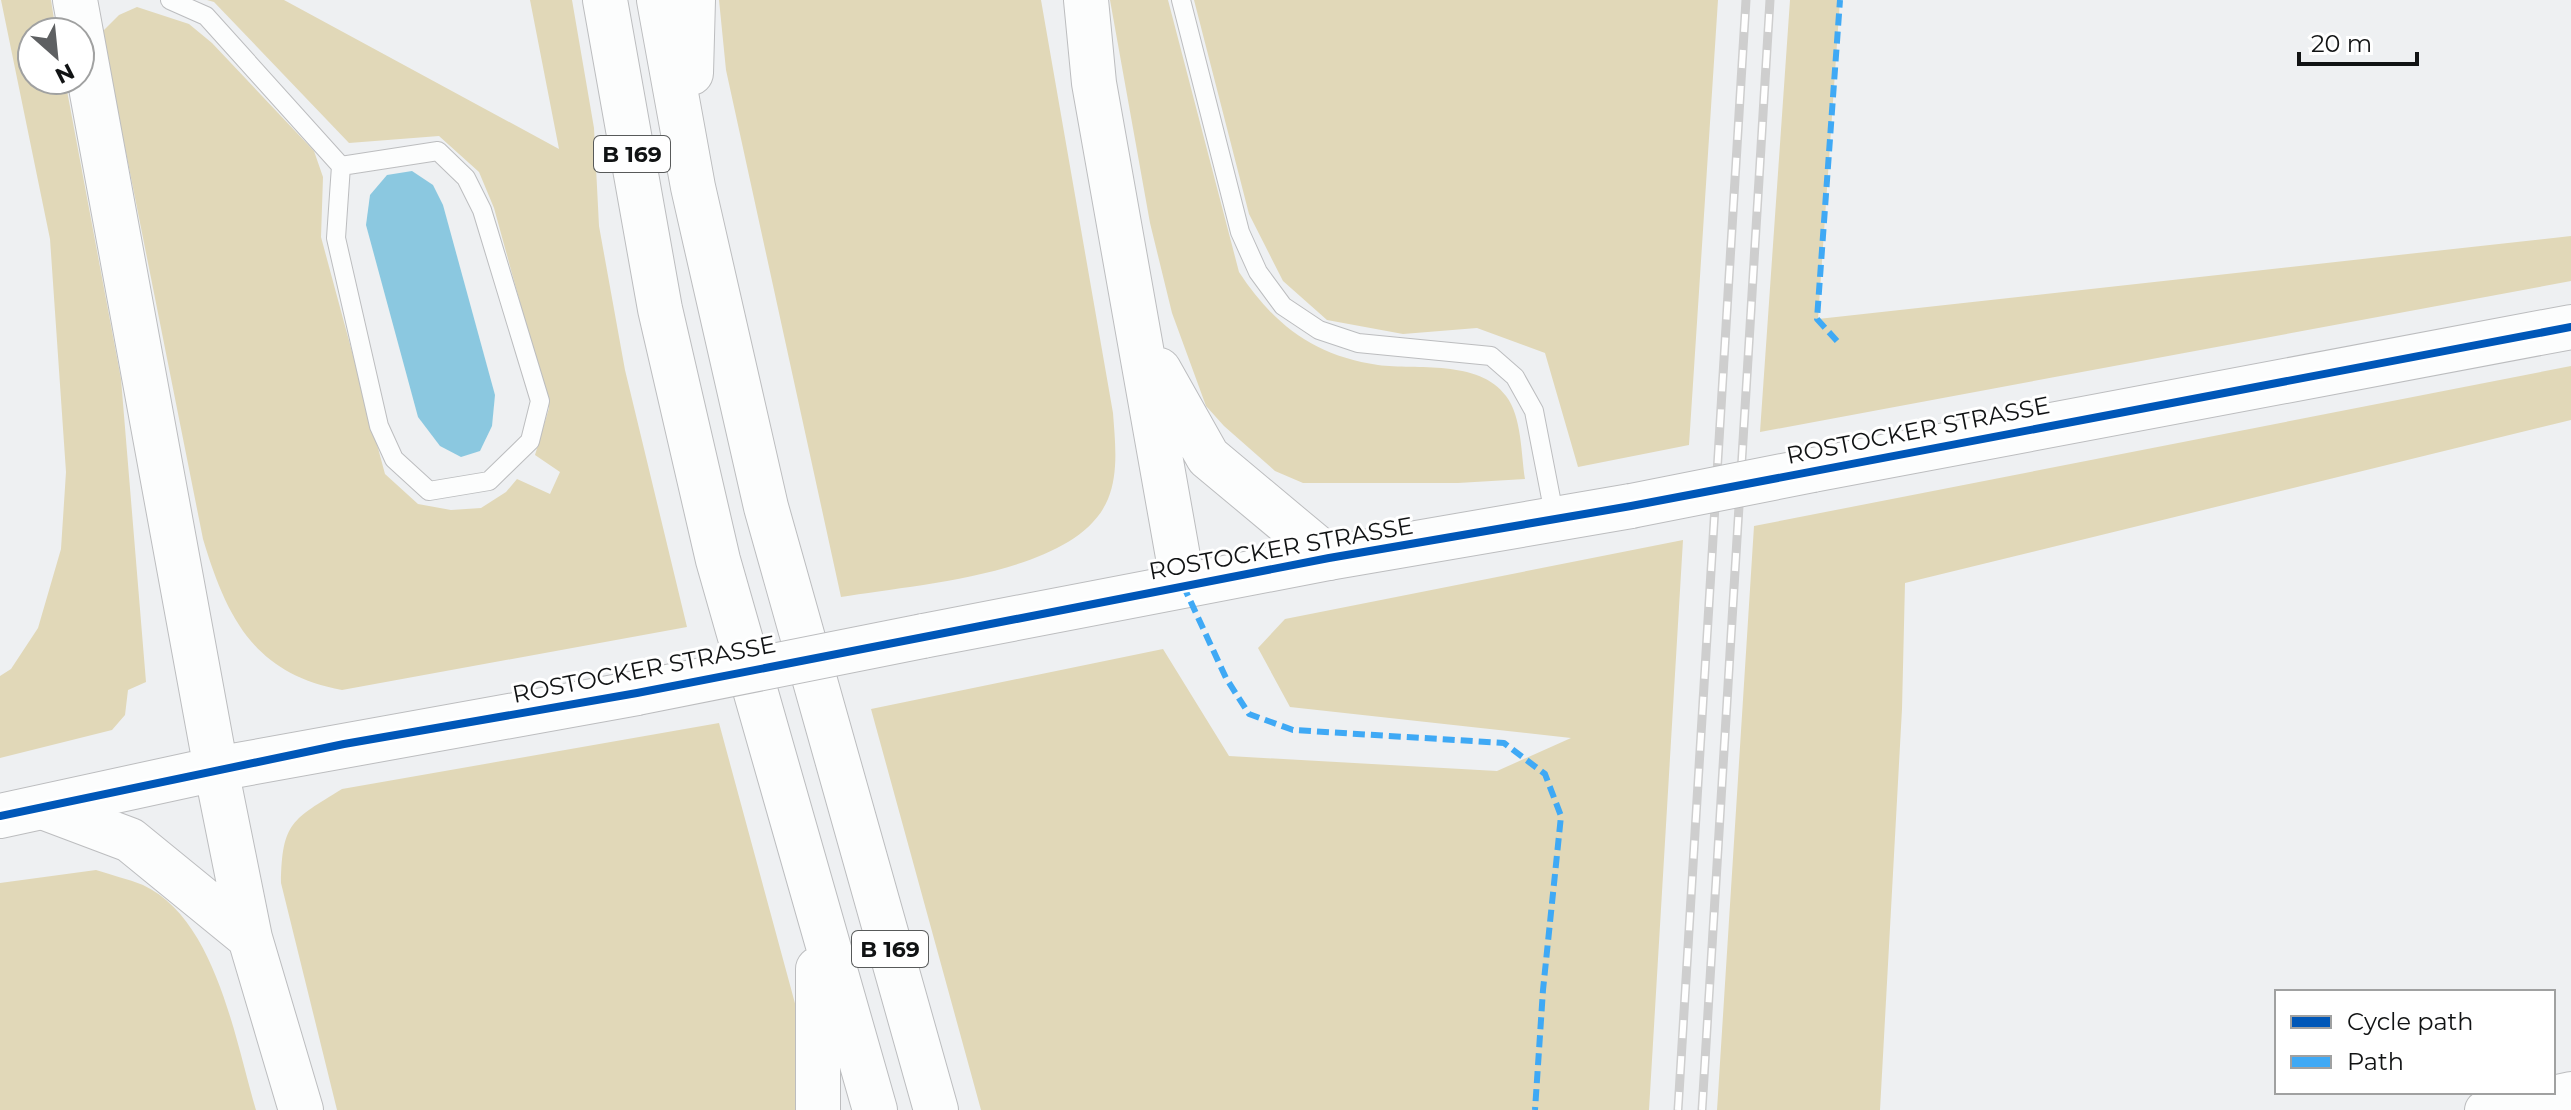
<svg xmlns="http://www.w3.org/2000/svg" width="2571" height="1110" viewBox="0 0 2571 1110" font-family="Montserrat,sans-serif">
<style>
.grass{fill:#e1d8b8}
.water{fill:#8bc8e0}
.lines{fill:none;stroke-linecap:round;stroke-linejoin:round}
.lane-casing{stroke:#bcbdbf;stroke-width:20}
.street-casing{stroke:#bcbdbf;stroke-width:40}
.secondary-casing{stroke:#bcbdbf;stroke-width:46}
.highway-casing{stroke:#bcbdbf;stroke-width:46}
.lane{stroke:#fcfdfd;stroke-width:18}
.street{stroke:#fcfdfd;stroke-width:38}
.secondary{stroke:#fcfdfd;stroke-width:44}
.highway{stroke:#fcfdfd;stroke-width:44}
.rail-casing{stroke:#cecece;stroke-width:9}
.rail{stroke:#fff;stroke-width:6;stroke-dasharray:18;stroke-linecap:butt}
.secondary-bridge-casing{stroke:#bcbdbf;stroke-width:46;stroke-linecap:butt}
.secondary-bridge{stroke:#fcfdfd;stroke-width:44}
.quiet{stroke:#3fa9f5;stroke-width:6;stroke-dasharray:12 6;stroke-linecap:butt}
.cycleway-casing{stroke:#fff;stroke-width:13}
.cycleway{stroke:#0057b8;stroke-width:8}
.labels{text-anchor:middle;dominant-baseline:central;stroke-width:6;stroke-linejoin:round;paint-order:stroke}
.shield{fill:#fff;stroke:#585a5a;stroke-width:2}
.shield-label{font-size:22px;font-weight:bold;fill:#111314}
.street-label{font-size:24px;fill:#111314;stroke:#fff}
</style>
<rect width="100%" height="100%" fill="#eef0f2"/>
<path class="grass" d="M1 0H51L56 32H32V80H65L121 379 146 682 128 690 125 715 112 730 0 758V676L11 669 38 628 61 549 66 472 50 239Z
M207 0H284L559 149 530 0H572L594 128 599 226 625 370 687 627 342 690C255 674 227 619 203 539L102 32 119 15 137 7 189 24 212 43 314 151 323 177 321 237 385 474 418 504 451 510 481 508 506 492 517 479 550 494 560 472 535 455 549 408 494 208 479 172 439 136 349 143 214 2Z
M719 0H1041L1113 413C1115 441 1119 472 1108 499 1077 575 915 584 841 597L726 70Z
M1110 0H1168L1239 272C1273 324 1314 356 1378 365 1416 370 1479 359 1506 396 1522 417 1521 454 1525 479L1458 483H1303L1275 471 1224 426 1206 406 1172 313 1150 223Z
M1194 0H1718L1689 445 1578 467 1545 353 1477 328 1403 334 1327 320 1283 281 1249 214Z
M1790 0H1840L1818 319 2571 236V281L1760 432Z
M2571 366V420L1905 583 1902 709 1880 1110H1717L1754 526Z
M1683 540 1649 1110H981L871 709 1163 649 1229 756 1497 771 1571 738 1290 707 1258 648 1285 619Z
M719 723 806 1044 798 1110H337L281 883C282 822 292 820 342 789Z
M96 870C111 875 128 879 143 885 216 919 235 1040 256 1110H0V883Z"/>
<path class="water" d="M412 171 433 185 443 205 495 395 492 426 480 451 461 457 440 446 418 417 366 225 370 195 387 175Z"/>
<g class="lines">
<g class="lane-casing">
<path id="lane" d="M170 0 206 16 341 166 336 238 379 426 394 459 429 491 489 481 530 441 540 401 482 210 466 178 438 151 341 166
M1181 0 1240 232 1258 272 1283 306 1319 330 1358 343 1491 356 1515 377 1534 411 1555 519"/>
</g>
<g class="street-casing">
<path id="street" d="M2484 1110 2571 1091"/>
</g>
<g class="secondary-casing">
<path id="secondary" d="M75 0 216 769
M1813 470 2571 327
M923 636 1329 558 1631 506
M0 816 216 769 637 693"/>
</g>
<g class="highway-casing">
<path id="highway" d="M605 0 660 309 718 560 875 1110
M659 0 693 187 766 507 936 1110
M1086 0 1094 83 1183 585
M691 73 693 0
M1159 370 1208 457 1329 558
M216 769 250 938 301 1110
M45 808 130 840 250 938
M818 969V1110"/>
</g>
<use href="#lane" class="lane"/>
<use href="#street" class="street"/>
<use href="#secondary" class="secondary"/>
<use href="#highway" class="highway"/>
<g class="rail-casing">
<path id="rail" d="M1678 1110 1746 0
M1702 1110 1770 0"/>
</g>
<use href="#rail" class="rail"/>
<g class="secondary-bridge-casing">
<path id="secondary-bridge" d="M1631 506 1813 470
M637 693 923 636"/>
</g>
<use href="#secondary-bridge" class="secondary-bridge"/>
<path class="quiet" d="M1837 341 1817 319 1840 0
M1183 585 1226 678 1249 714 1293 730 1504 743 1545 774 1561 816 1543 990 1535 1110"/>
<g class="cycleway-casing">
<path id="cycleway" d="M0 816 344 744 637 693 1329 558 1631 506 2571 327"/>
</g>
<use href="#cycleway" class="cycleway"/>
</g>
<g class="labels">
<g class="shield">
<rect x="594" y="136" width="76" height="36" rx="6"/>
<rect x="852" y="931" width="76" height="36" rx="6"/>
</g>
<g class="shield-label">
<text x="632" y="154">B 169</text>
<text x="890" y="949">B 169</text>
</g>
<g class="street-label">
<text transform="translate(1918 430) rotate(-11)">ROSTOCKER STRASSE</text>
<text transform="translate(1281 548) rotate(-10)">ROSTOCKER STRASSE</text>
<text transform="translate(644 669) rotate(-11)">ROSTOCKER STRASSE</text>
</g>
</g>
<rect x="2275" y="990" width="280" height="104" fill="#ffffff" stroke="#a0a1a1" stroke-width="2"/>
<rect x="2291" y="1016" width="40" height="12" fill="#0057b8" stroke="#a0a1a1" stroke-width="2"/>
<text x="2347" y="1030" font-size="24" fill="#111314">Cycle path</text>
<rect x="2291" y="1056" width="40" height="12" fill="#3fa9f5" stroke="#a0a1a1" stroke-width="2"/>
<text x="2347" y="1070" font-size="24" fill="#111314">Path</text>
<g transform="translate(56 56) rotate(153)"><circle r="38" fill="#ffffff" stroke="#a0a1a1" stroke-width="2"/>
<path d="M0-6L14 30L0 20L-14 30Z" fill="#5e6062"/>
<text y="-12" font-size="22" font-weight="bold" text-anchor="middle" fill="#111314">N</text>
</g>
<path d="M2299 52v12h118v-12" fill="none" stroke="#111314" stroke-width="4"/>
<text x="2311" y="52" font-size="24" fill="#111314" stroke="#ffffff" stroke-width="6" paint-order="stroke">20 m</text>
</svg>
